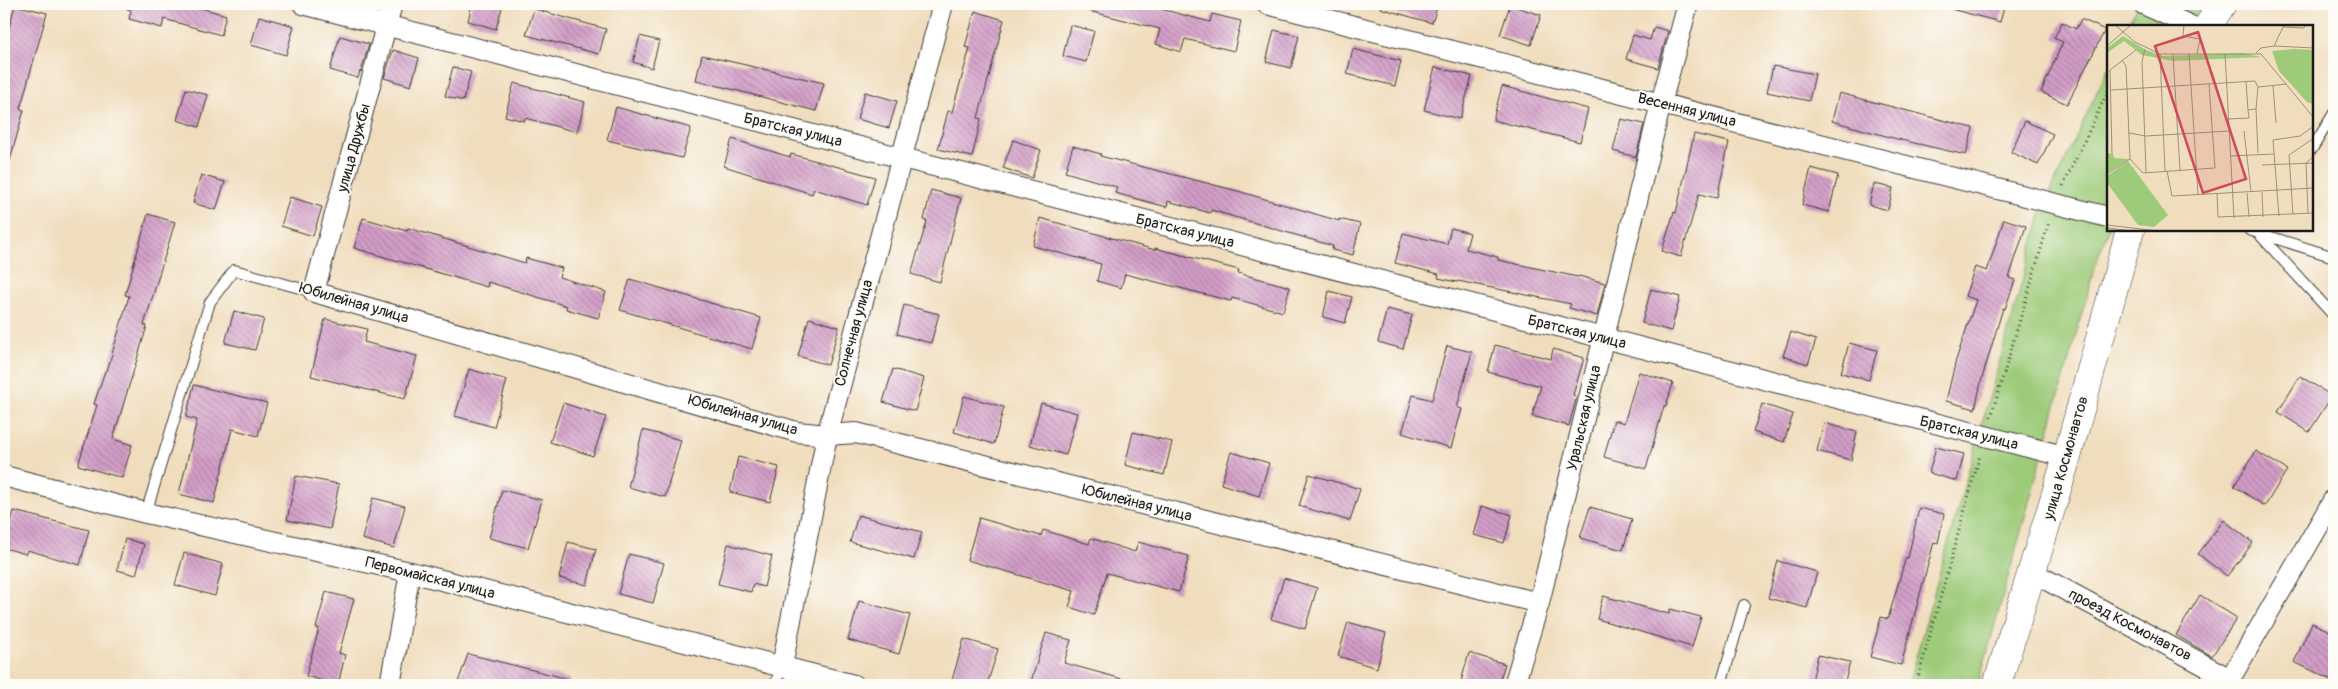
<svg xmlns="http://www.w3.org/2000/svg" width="2338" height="689" viewBox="0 0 2338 689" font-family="Pangolin,sans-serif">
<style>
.grass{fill:#9dcb79;stroke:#5c744a}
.building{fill:url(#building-back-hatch)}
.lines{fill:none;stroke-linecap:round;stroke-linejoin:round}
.service-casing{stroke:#3c3934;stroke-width:12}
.minor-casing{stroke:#3c3934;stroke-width:22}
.secondary-casing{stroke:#3c3934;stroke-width:29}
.path{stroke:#3c3934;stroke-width:3;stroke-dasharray:1 4;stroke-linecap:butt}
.service{stroke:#fff;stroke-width:10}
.minor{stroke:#fff;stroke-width:20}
.secondary{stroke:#fff;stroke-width:28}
.labels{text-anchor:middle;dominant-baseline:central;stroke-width:4;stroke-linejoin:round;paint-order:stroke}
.street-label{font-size:15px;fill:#1c1c1c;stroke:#fdfcf7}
.inset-road{fill:none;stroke:#9b907d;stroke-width:1}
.view{fill:#d1495b;fill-opacity:0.15;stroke:#d1495b;stroke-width:2.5}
.inset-edge{fill:none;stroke:#1c1c1c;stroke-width:2.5}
</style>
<defs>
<pattern id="building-back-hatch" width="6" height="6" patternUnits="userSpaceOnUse" patternTransform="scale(1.25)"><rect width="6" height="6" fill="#d39dc7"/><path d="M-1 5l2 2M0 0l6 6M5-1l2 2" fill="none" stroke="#aa7fa1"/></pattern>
</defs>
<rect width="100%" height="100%" fill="#fdfcf7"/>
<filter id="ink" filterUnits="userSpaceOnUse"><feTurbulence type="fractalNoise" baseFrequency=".02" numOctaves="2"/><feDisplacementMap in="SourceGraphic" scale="10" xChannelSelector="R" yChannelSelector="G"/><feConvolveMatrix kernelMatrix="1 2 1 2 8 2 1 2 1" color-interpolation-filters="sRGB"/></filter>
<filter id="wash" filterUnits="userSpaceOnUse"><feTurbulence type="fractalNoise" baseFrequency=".0096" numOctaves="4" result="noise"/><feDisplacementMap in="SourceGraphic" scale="20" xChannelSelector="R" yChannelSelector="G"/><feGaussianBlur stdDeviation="1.12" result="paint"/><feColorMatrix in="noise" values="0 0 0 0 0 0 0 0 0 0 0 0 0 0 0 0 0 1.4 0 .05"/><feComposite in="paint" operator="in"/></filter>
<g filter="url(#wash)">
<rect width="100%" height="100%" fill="#f0ddbd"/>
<path class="grass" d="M2138 4H2208L2196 26H2128Z
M2108 68V230L2095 266 1978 685H1908L2043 208Z"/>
<g id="blocks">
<path class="building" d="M128 4H186L226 15 221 35 164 19 162 28 129 19 131 10 127 9Z
M472 4H503L496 29 468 21Z
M1086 4H1142L1210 22 1212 14 1241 21 1234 51 1185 39 1181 52 1156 44 1160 29 1085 10Z
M1381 4H1438L1432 23 1380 8Z
M1952 4H2005L2000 22 1951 9Z
M15 5 47 13 20 109 24 110 9 164H4V47Z
M1510 5 1541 15 1531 45 1500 35Z
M534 9 606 29 599 54 526 35Z
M975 11 1004 20 978 118 981 119 972 157 938 149 948 111 952 112 970 48 965 47Z
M259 16 294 26 286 55 251 45Z
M2081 19 2105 30 2067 104 2041 92 2063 42 2054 38 2062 22 2076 29Z
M1070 25 1094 31 1086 62 1063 56Z
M1654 27 1668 31 1658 68 1626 59 1633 35 1650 40Z
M1274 30 1299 36 1291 68 1266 62Z
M340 36 369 44 361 72 360 71 358 78 330 70Z
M640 36 659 41 652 68 633 62Z
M1353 49 1401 61 1395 86 1347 74Z
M393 50 419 58 411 86 384 78Z
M702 55 824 83 816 111 696 80Z
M1773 66 1815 74 1809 101 1767 92Z
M453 67 471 72 463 101 445 96Z
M1435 67 1472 76 1460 119 1424 110Z
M514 83 585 102 577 132 525 118 524 121 505 116Z
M1502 86 1588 109 1580 142 1493 120Z
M186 89 208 95 199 127 177 120Z
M865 92 897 101 889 128 857 119Z
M1839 93 1973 128 1966 155 1897 139 1832 121Z
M616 107 691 128 682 158 607 140Z
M1621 119 1644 124 1636 157 1613 151Z
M2025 121 2053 134 2038 165 2011 152Z
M1694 134 1729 142 1717 198 1699 194 1681 257 1662 251 1674 212 1676 213Z
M732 139 790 157 791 154 875 177 867 205 814 189 812 194 724 166Z
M1013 140 1041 150 1032 178 1003 168Z
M1073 146 1101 154 1100 156 1238 191 1339 221V219L1360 224 1353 255 1332 250 1333 246 1211 210 1210 213 1168 201 1167 207 1115 193 1117 187 1065 172Z
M1811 168 1838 175 1829 212 1802 205Z
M201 175 225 182 216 210 193 203Z
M1874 184 1893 188 1888 210 1869 205Z
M931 190 961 198 940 282 911 274 927 221 924 220Z
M290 197 322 207 313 236 281 226Z
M148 214 175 222 144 325 147 326 113 439 132 445 122 478 78 465 97 405 94 404 105 371H107L129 296 125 295Z
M363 218 407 231 408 228 525 263 526 258 562 268 559 277 606 292 598 318 566 309 567 306 488 282 487 287 354 248Z
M1040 218 1155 250V248L1239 270 1238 273 1290 287 1283 312 1232 298 1231 301 1125 274 1121 288 1097 281 1101 264 1033 246Z
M2004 219 2026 226 2009 278 2015 280 2005 309 2003 308 1982 378 1975 409 1946 401 1956 360 1976 300 1965 296 1975 267 1987 271Z
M1451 228 1470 233 1466 249 1498 257V260L1578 277 1579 276 1605 283 1597 316 1569 308 1571 304 1458 281 1457 282 1438 278 1439 274 1395 263 1403 233 1447 244Z
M630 279 761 318 752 349 620 310Z
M1651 289 1680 297 1671 331 1642 323Z
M1329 291 1352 297 1345 323 1323 317Z
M904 305 939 314 931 343 897 334Z
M1387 309 1412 315 1403 349 1378 342Z
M234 311 264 319 255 350 225 343Z
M809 318 839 327 828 365 798 356Z
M325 319 367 329 364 342 417 356 405 399 311 376Z
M1791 332 1816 340 1808 364 1783 356Z
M1849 343 1877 350 1869 380 1841 373Z
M1495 345 1551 359 1553 349 1584 358 1573 395 1577 396 1569 426 1532 416 1541 386 1488 372Z
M1447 346 1472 352 1457 407 1462 409 1451 448 1402 433 1413 395 1432 400Z
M469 369 507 380 494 427 455 416Z
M893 369 924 378 915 411 883 402Z
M1639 372 1673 383 1666 406H1664L1646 469 1604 457 1614 420 1624 423Z
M2300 376 2332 396 2309 432 2278 412Z
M194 385 267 403 258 436 232 429 214 503 179 494 197 420 186 417Z
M964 396 1004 407 994 444 954 432Z
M563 403 606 417 593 456 550 442Z
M1041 403 1077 413 1066 455 1030 445Z
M1762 404 1793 414 1784 442 1753 432Z
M1824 423 1857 432 1851 460 1817 451Z
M643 430 681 440 665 497 628 487Z
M1133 432 1172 442 1164 475 1125 465Z
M1936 447 1964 454 1957 481 1929 473Z
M2256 451 2287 470 2265 506 2234 486Z
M1231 452 1269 463 1259 496 1221 484Z
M738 457 779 467 770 502 730 492Z
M1309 474 1360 489 1350 521 1299 506Z
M296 476 339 484 330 529 287 520Z
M502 490 542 500 528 548 489 538Z
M373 498 405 506 394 548 362 539Z
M1482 506 1512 515 1504 543 1474 535Z
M1590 507 1632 519 1623 550 1580 538Z
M1919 508 1944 514 1938 543 1934 542 1901 665 1870 657 1881 617 1888 619 1906 557 1908 558Z
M14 511 89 530 80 565 27 550 26 554 4 548Z
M858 515 922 532 914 559 850 542Z
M979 518 1041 536 1043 530 1089 544 1091 538 1135 552 1138 542 1189 556 1179 592 1107 573 1094 615 1069 607 1074 591 967 560Z
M2224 520 2253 543 2227 576 2198 554Z
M125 539 144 544 136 575 117 570Z
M568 542 596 549 587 585 559 578Z
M728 544 772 556 764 587 753 584 751 592 718 584Z
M184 553 223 564 215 596 175 585Z
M629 554 664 563 653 603 618 594Z
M1778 561 1817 572 1807 608 1768 598Z
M1284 578 1317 588 1305 629 1271 619Z
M326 592 354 599 339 653 345 655 338 685 306 676 319 628H316Z
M2200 595 2237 618 2212 656 2176 635Z
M1603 596 1669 614 1670 609 1701 617 1692 647 1597 619Z
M859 601 910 615 899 654 848 640Z
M1348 622 1386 633 1377 668 1338 656Z
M2312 623 2334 633V681L2294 662Z
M1046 633 1071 640 1064 663 1126 680 1125 685H1030Z
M964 639 998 649 987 685H970L952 680Z
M1469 653 1505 664 1498 685H1460Z
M468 654 569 679 568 685H457Z
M1818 655 1850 662 1844 685H1811Z"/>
</g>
</g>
<g filter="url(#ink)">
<use href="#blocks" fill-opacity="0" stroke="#3c3934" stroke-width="1"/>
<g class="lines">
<g class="service-casing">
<path id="service" d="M2312 149 2334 113
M2249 230 2334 257
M2259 234 2334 316
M146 513 210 302 234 270 314 292
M775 685 782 666
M1721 685 1744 605"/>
</g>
<g class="minor-casing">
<path id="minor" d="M303 4 2067 457
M392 4 314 292 797 432 827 435 856 433 1539 603
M1267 4 2108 217
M2143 4 2191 26
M4 476 146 513 410 572 854 685
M2032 572 2230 679 2334 499
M782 666 827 435 943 4
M390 685 410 572
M1514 685 1539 603 1661 103 1688 4"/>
</g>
<g class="secondary-casing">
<path id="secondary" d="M2208 26 2222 4
M1997 685 2067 457 2130 230"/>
</g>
<path class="path" d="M2063 186 2108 91
M1991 417 2049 222
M1916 685 1980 455"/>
<use href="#service" class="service"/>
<use href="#minor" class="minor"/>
<use href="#secondary" class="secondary"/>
</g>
</g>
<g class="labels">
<g class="street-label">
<text transform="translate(1687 110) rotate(14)">Весенняя улица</text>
<text transform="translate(793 130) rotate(14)">Братская улица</text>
<text transform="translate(354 148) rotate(-75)">улица Дружбы</text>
<text transform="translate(1185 231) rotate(14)">Братская улица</text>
<text transform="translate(354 303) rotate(16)">Юбилейная улица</text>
<text transform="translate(1577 332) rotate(14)">Братская улица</text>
<text transform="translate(854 333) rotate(-75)">Солнечная улица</text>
<text transform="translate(743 415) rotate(16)">Юбилейная улица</text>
<text transform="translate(1584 418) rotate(-77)">Уральская улица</text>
<text transform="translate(1969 433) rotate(14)">Братская улица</text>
<text transform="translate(2066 458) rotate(-74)">улица Космонавтов</text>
<text transform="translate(1137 503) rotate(14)">Юбилейная улица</text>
<text transform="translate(430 578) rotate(14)">Первомайская улица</text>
<text transform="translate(2130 625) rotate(28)">проезд Космонавтов</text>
</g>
</g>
<g transform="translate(2107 25)">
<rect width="206" height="206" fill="#f0ddbd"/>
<path d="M16 11 39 25 56 31 135 28 154 32 66 36 35 30 17 16 0 28V23ZM0 128 6 129 7 133 22 134 0 148Z" fill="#9dcb79"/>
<path d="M187 24 206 25V79L200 77 172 46 165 26ZM21 136 61 190 47 202 31 200 0 158V151Z" fill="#9dcb79"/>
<path class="inset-road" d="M8 0 28 17 53 29H154L207 93M77 0 76 11 93 14 90 29M176 2 197 3 198 0M0 21 24 0M167 21 207 23M38 24 35 37 39 147M149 28 154 23 167 21 177 0M53 29 58 146M82 29 91 169M118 29 127 193M66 30 73 145M15 35 19 41 23 134M139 56 141 85M166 61 169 98M4 65 148 56 151 62M149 84 151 62 180 59M121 94 142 93 141 85 149 84 151 128M137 106 144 167M22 108 39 111 122 106M5 129 3 45 29 25M123 131 167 129M155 140 207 138M60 146 65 171 207 163M0 149 23 134 36 148 108 143 102 59M155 167 156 192M140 168 142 192M110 169 111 192 207 188M201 188 199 138 207 131M186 189 182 130 207 113M172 191 166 115 193 111 207 101M0 200 51 206M0 203 25 206"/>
<path class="view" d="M91 7 139 154 96 168 48 21Z"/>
<rect width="206" height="206" class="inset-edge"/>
</g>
<rect width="2338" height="689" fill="none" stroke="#fdfcf7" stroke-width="20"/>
</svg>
